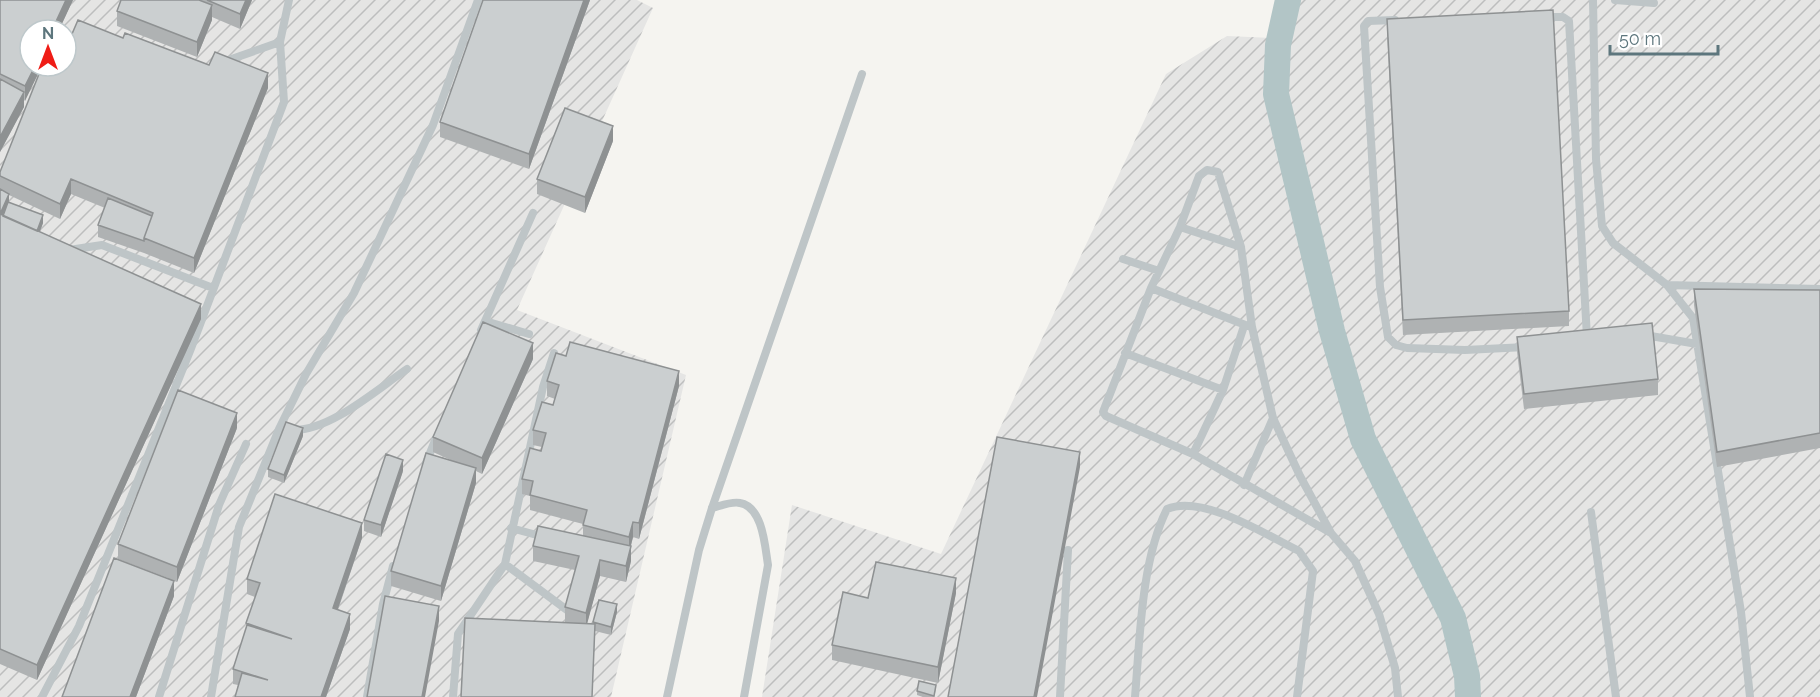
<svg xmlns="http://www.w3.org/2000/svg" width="1820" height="697" viewBox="0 0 1820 697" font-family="Raleway,sans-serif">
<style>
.industrial{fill:url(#industrial-furrows);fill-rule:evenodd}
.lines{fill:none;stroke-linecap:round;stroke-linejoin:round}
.river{stroke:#b2c5c6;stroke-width:26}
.lane{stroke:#bec5c7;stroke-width:8}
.wall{fill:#afb2b3}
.shaded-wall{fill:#8e9192}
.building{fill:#cbcfd0;stroke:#8e9192;stroke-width:1.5}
</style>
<defs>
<pattern id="industrial-furrows" width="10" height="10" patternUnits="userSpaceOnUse" patternTransform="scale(1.5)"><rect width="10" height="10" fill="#e5e5e4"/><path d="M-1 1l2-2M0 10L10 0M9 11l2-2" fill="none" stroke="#bdbebe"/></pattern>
</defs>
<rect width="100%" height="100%" fill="#f5f4f0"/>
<path class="industrial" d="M0 0H637L653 8 517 310 686 375 611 697H0ZM30 30H66V66H30Z
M1287 0H1820V697H762L792 505 941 554 1166 74 1227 36 1274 38Z"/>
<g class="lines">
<path class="river" d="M1288 0 1278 45 1276 94 1332 331 1363 439 1453 618 1467 676 1468 697"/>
<path class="lane" d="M1593 0 1596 159 1602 226 1613 243 1667 285 1693 318 1741 612 1750 697
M1615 0 1654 3
M1545 17H1563L1569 21 1587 337
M1395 20 1368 21 1364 26 1380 287 1388 337 1396 345 1407 348 1465 350 1526 347
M280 42 289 0
M1180 227 1241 247
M69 250 102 245 213 288
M1123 259 1159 271
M1667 285 1820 289
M1151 288 1248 326
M485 321 529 334
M481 330 533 213
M1645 335 1697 344
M1125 353 1223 390
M293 430C330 431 376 390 407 369
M1193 454 1223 390 1244 326
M426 463 436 438
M1244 485 1273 418
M712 508C720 506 732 501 740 503 763 507 765 547 768 565L744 697
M1591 512 1616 697
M511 528 544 537
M1331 533 1193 454 1106 416 1103 412 1151 288 1180 227 1199 176 1207 170 1218 172 1241 247 1252 327 1273 418 1300 476 1331 533 1355 561 1379 614 1395 668 1398 697
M505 564 567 610
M42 697 79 626 190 351 284 102 280 42 223 62
M159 697 219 505 246 444
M211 697 239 527 279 429 306 374 354 293 433 125 478 0
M367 697 383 604 393 566
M453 697 458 634 505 564 543 387 554 353
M667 697 699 550 712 508 862 74
M1060 697 1068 550
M1135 697C1140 638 1141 561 1167 509 1203 494 1266 535 1299 551L1313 571 1297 697"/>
</g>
<path class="wall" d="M0 0H73L59 30H30L25 101 24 100V107L0 152Z
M121 0H252L240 29 212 17V20L197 57 117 26V11Z
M483 0H590L529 169 440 137V122Z
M1387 19 1569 311V326L1403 335 1387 34Z
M123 38 268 88 194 273 144 253 98 237V225L105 208 71 194 60 219 9 195V202L43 223 40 232 201 319 37 680 0 664V176L55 74Z
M613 141 585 213 537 194V179Z
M1694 289 1820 290V448L1717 467 1694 305Z
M1517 337 1658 379V395L1524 409 1517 352Z
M533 359 482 474 476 471V483L441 601 391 586V571L457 463 433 452V437Z
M547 381 679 386 639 539 633 537 631 546V561L626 582 600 576 587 623 593 624 599 600 617 612 611 635 595 631 592 697H461L565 622V607L575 570 533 561V546L583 535V524L530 510V496L522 494V479L541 451 542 447 533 445V430L553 405 555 399 547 396Z
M237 428 177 582 174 581V596L136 697H62L168 578 118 559V544Z
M303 436 284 483 268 477V469Z
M403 471 381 537 364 531V520Z
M362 538 338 610 350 629 326 697H235L238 685 233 684V669L246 629V623L255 597 247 594V579Z
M956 593 938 683 832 660V645L868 598Z
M936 689 934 697H923L917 695V691Z"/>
<path class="shaded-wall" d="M66 0H73L59 30H52Z
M246 0H252L240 29V14Z
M584 0H590L529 169V154Z
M212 5V20L197 57V42Z
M35 66H42L25 101V86Z
M268 73V88L194 273V258Z
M24 92V107L0 152V137Z
M613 126V141L585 213V197Z
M71 179V194L60 219V204Z
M9 194V201L0 222V214Z
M43 215V223L37 239V232Z
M201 304V319L37 680V665Z
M533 343V359L482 474V458Z
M679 371V386L639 539V523Z
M237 413V428L177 582V567Z
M303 428V436L284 483V475Z
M1080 452V467L1037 697H1034Z
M403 460V471L381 537V525Z
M476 468V483L441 601V586Z
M633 522V537L629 552V537Z
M362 523V538L333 623V608Z
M631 546V561L626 582V566Z
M600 560V576L586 628V613Z
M956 578V593L938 683V667Z
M174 581V596L136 697H130Z
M617 604V612L611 635V627Z
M439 606V621L425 697H422Z
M350 614V629L326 697H321Z"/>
<path class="building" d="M0 0H66L52 30H30V66H35L25 86 0 74Z
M121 0H199L212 5 197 42 117 11Z
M207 0H246L240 14Z
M483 0H584L529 154 440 122Z
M1553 10 1569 311 1403 320 1387 19Z
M78 20 123 38 125 33 209 65 215 52 268 73 194 258 144 238 153 213 71 179 60 204 0 176V172L41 69 55 74 59 66H66V48Z
M0 79 24 92 0 137Z
M565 108 613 126 585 197 537 179Z
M0 189 9 194 0 214Z
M108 198 152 216 144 238V241L98 225Z
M8 202 43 215 37 231 3 216Z
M0 214 201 304 37 665 0 649Z
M1694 289 1820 290V433L1717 452Z
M483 322 533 343 482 458 433 437Z
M1652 323 1658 379 1524 394 1517 337Z
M570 342 679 371 639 523 633 522 629 537 583 525 587 510 530 495 533 481 522 479 530 448 541 451 546 433 533 430 542 402 553 405 559 385 547 381 556 353 566 356Z
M178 390 237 413 177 567 118 544Z
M286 422 303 428 284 475 268 469Z
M997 437 1080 452 1034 697H948Z
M426 453 476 468 441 586 391 571Z
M386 454 403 460 381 525 364 520Z
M275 494 362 523 333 608 350 614 321 697H235L242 673 268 680 233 669 247 625 292 639 246 623 260 583 247 579Z
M538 526 631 546 626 566 600 560 586 613 565 607 579 556 533 546Z
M114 558 174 581 130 697H62Z
M876 562 956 578 938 667 832 645 843 592 868 598Z
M385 596 439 606 422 697H367Z
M599 600 617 604 611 627 593 622Z
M465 618 595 624 592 697H461Z
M919 681 936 685 934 696 917 691Z"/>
<g transform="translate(48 48)"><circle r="28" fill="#ffffff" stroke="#bec8cb" stroke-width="1.5"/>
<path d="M0-4.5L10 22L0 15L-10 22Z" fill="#ef1c16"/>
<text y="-9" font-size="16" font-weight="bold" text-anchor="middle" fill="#5d767d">N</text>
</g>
<path d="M1610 45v9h108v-9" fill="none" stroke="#5d767d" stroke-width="3"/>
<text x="1619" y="45" font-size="18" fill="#5d767d" stroke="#ffffff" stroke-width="4.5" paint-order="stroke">50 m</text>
</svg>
